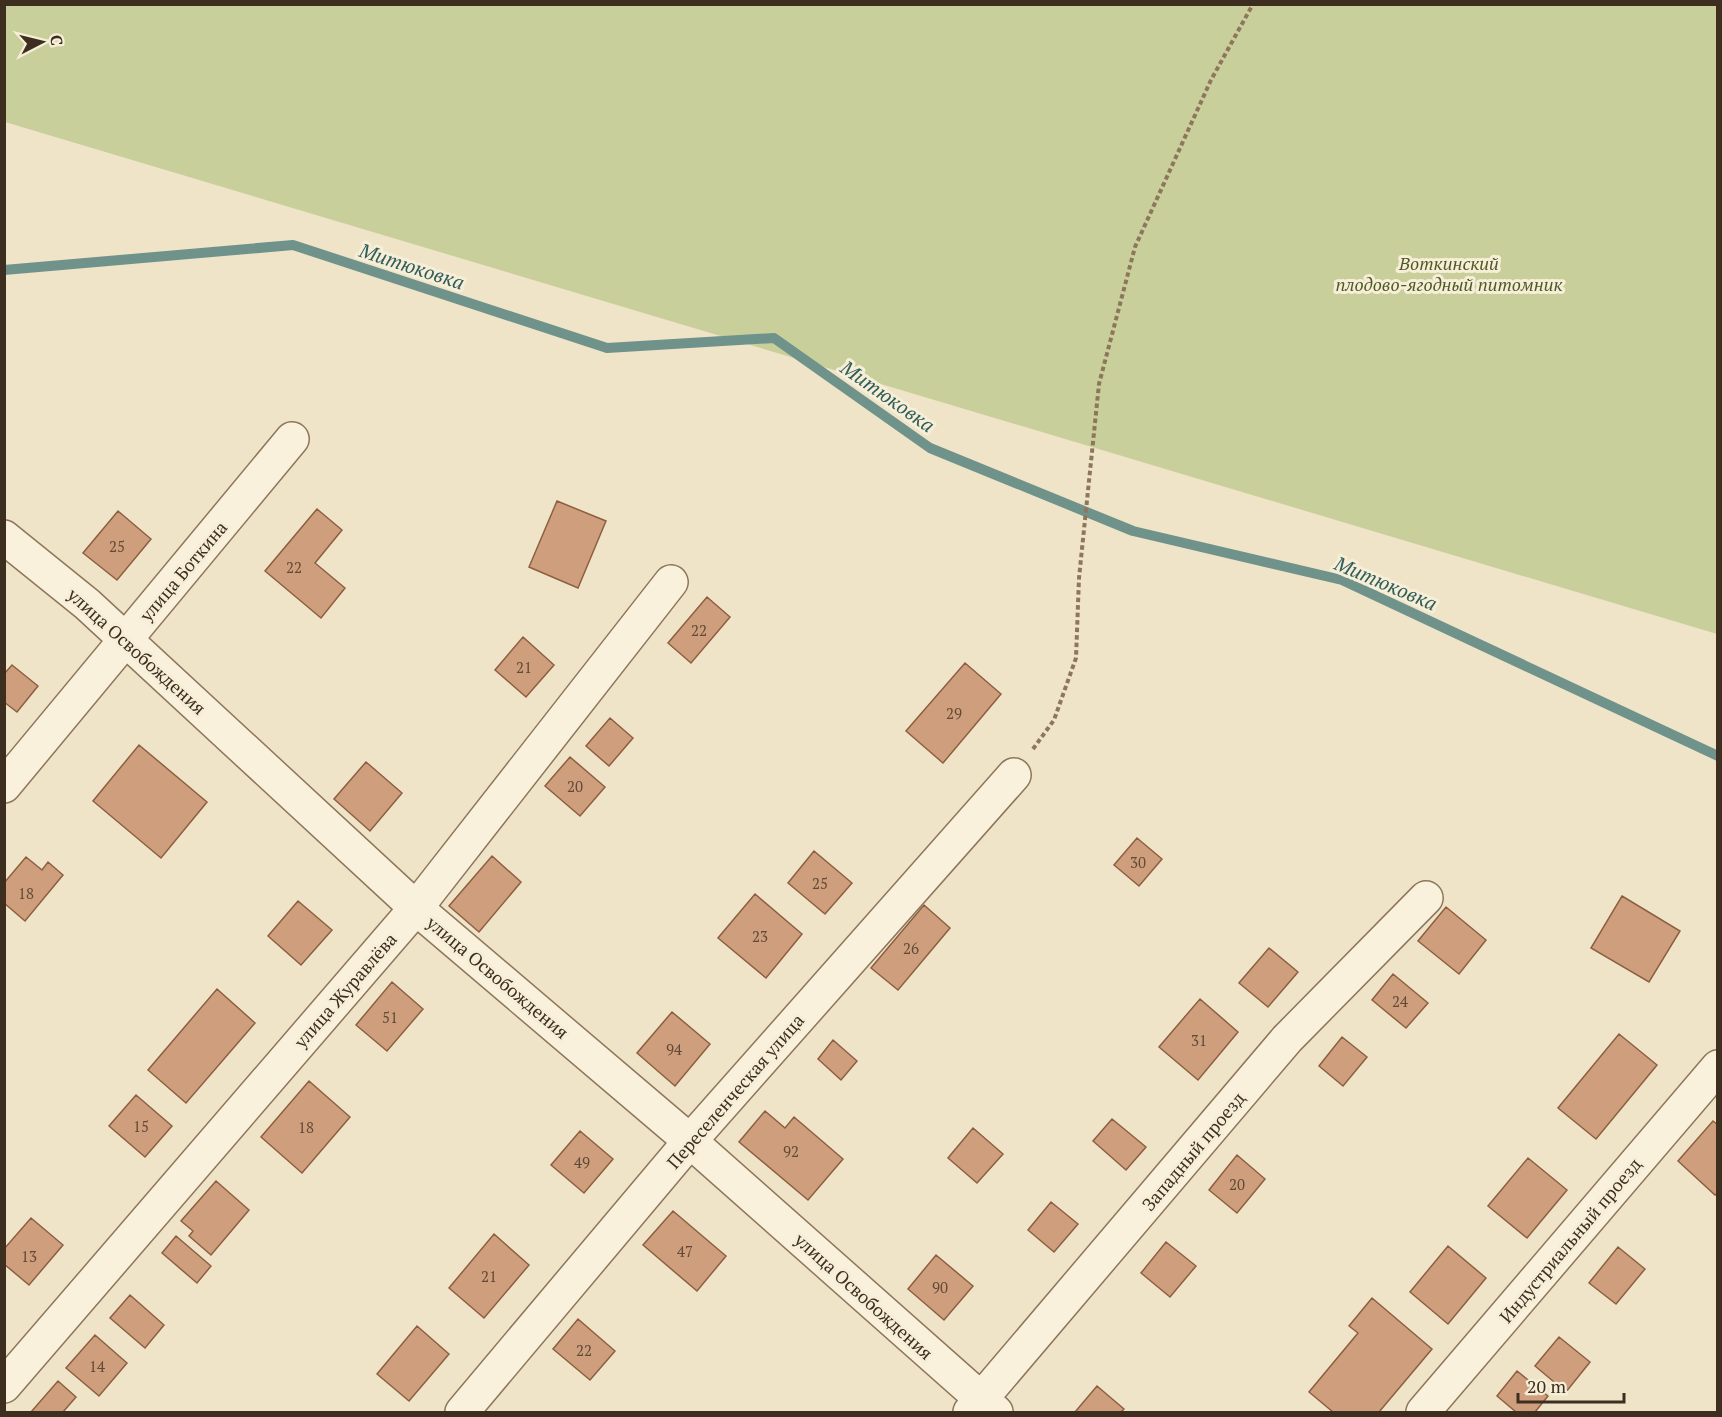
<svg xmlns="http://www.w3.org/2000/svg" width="1722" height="1417" viewBox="0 0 1722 1417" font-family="'PT Serif',serif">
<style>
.green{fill:#c9cf9b}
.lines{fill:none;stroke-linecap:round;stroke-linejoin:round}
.stream{stroke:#6f938a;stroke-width:10}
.building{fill:#cf9f7d;stroke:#8d5f41;stroke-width:1.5}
.street-casing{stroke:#8d765c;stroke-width:36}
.path{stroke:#8d765c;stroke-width:4;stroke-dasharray:4.5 3;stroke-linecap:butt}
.street{stroke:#faf1dc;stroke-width:33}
.labels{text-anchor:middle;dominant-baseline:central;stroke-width:6;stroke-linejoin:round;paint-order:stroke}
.number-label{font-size:15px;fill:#624a37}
.park-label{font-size:18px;font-style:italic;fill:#4d5a26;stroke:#f7eed8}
.street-label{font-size:18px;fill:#3d2e20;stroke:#f7eed8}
.water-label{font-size:20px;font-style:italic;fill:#2f5d5a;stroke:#f7eed8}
</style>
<rect width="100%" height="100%" fill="#f0e4c8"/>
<path class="green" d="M4 5H1717V634L5 122Z"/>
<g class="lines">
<path class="stream" d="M4 270 293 245 607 348 774 338 930 448 1133 531 1342 580 1718 756"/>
</g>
<path class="building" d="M557 501 606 521 578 588 529 567Z
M317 509 342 530 315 563 345 588 321 618 265 571Z
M118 511 151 539 117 580 83 553Z
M707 597 730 617 691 663 668 643Z
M523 637 554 665 526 697 495 670Z
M965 663 1001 694 943 763 906 731Z
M12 665 38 686 17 712 4 702V674Z
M610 718 633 738 609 766 586 746Z
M139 745 207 802 161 858 93 801Z
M570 757 605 787 580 816 545 786Z
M366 762 402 793 370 831 334 799Z
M1137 838 1162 859 1139 886 1114 865Z
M814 851 852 883 825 914 788 883Z
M492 856 521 882 479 932 449 906Z
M26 857 42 870 48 862 63 875 25 921 4 903V883Z
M755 894 802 934 766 978 718 938Z
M1622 896 1680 931 1649 982 1591 948Z
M298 901 332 930 301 965 268 936Z
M924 905 950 928 898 990 871 968Z
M1446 907 1486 940 1459 974 1418 941Z
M1269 948 1298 972 1268 1007 1239 983Z
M1393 974 1428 1003 1406 1028 1372 1000Z
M392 982 423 1009 387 1051 356 1025Z
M217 989 255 1023 186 1103 148 1070Z
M1200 999 1238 1032 1198 1080 1159 1047Z
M672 1012 710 1044 675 1086 637 1053Z
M1619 1034 1657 1065 1596 1139 1558 1108Z
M1342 1037 1367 1057 1343 1086 1319 1066Z
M833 1040 857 1061 841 1080 818 1059Z
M309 1081 350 1117 302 1173 261 1137Z
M136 1095 172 1126 145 1157 109 1126Z
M765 1111 785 1128 794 1117 843 1159 808 1200 739 1142Z
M1112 1119 1146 1147 1126 1170 1093 1141Z
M1713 1121 1718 1125V1193L1715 1195 1678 1161Z
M973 1128 1003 1154 977 1183 948 1158Z
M580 1131 613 1159 584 1193 551 1165Z
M1237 1155 1265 1179 1237 1213 1209 1190Z
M1528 1158 1567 1190 1527 1238 1488 1206Z
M216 1181 249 1210 211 1255 189 1236 193 1231 181 1221Z
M1051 1202 1078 1224 1054 1252 1028 1230Z
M673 1211 726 1256 697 1291 643 1245Z
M31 1218 63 1245 29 1285 4 1264V1249Z
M494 1234 529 1265 484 1318 449 1288Z
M176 1236 211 1266 197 1283 162 1253Z
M1166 1242 1196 1266 1170 1297 1141 1273Z
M1448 1246 1486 1278 1448 1324 1410 1292Z
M1618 1247 1645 1269 1616 1304 1589 1283Z
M936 1255 973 1286 944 1320 908 1289Z
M130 1295 164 1325 145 1348 110 1318Z
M1372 1298 1432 1349 1379 1412H1333L1309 1392 1358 1333 1349 1326Z
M578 1319 615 1351 590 1380 553 1349Z
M417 1326 449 1354 409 1401 377 1374Z
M95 1335 127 1363 99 1396 66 1368Z
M1559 1337 1590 1362 1566 1392 1535 1366Z
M1517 1371 1548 1396 1535 1412H1516L1497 1396Z
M58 1381 76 1397 63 1412H31Z
M1097 1386 1124 1409 1121 1412H1075Z"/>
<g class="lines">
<g class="street-casing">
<path id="street" d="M4 537 87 604 416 908 690 1141 996 1412
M4 786 292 439
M4 1386 416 908 671 582
M462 1412 690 1141 1014 775
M970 1412 1287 1039 1426 898
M1423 1412 1718 1067"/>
</g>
<path class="path" d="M1033 749 1054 720 1076 658 1079 578 1099 384 1135 247 1211 80 1253 4"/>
<use href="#street" class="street"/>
</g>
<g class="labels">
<g class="number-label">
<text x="117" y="546">25</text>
<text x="294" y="567">22</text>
<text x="699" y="630">22</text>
<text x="524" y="667">21</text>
<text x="954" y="713">29</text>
<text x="575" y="786">20</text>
<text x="1138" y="862">30</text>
<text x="820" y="883">25</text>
<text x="26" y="893">18</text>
<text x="760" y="936">23</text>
<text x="911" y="948">26</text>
<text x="1400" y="1001">24</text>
<text x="390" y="1017">51</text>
<text x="1199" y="1040">31</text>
<text x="674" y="1049">94</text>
<text x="141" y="1126">15</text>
<text x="306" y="1127">18</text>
<text x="791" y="1151">92</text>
<text x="582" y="1162">49</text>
<text x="1237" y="1184">20</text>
<text x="685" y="1251">47</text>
<text x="29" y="1256">13</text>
<text x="489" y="1276">21</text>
<text x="940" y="1287">90</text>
<text x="584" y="1350">22</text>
<text x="97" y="1366">14</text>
</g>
<g class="park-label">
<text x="1449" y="263">Воткинский<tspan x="1449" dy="21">плодово-ягодный питомник</tspan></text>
</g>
<g class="street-label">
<text transform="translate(183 571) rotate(-50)">улица Боткина</text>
<text transform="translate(137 651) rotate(42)">улица Освобождения</text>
<text transform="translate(498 977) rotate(40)">улица Освобождения</text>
<text transform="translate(345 990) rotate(-49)">улица Журавлёва</text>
<text transform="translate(735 1091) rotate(-49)">Переселенческая улица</text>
<text transform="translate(1193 1151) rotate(-50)">Западный проезд</text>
<text transform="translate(1570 1240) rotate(-50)">Индустриальный проезд</text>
<text transform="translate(864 1296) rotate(42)">улица Освобождения</text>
</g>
<g class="water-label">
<text transform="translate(412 266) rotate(18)">Митюковка</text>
<text transform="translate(888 396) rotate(35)">Митюковка</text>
<text transform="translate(1386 583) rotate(23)">Митюковка</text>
</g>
</g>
<rect width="1722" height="1417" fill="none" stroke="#3d2e20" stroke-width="12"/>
<g transform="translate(42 42) rotate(83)" stroke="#f7eed8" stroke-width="4.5" paint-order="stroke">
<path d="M0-4.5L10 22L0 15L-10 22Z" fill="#3d2e20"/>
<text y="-9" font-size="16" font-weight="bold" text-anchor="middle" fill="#3d2e20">С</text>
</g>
<path d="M1518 1393v9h106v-9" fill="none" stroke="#3d2e20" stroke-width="3"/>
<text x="1527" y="1393" font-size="18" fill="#3d2e20" stroke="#f7eed8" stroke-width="4.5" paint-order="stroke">20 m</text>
</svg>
